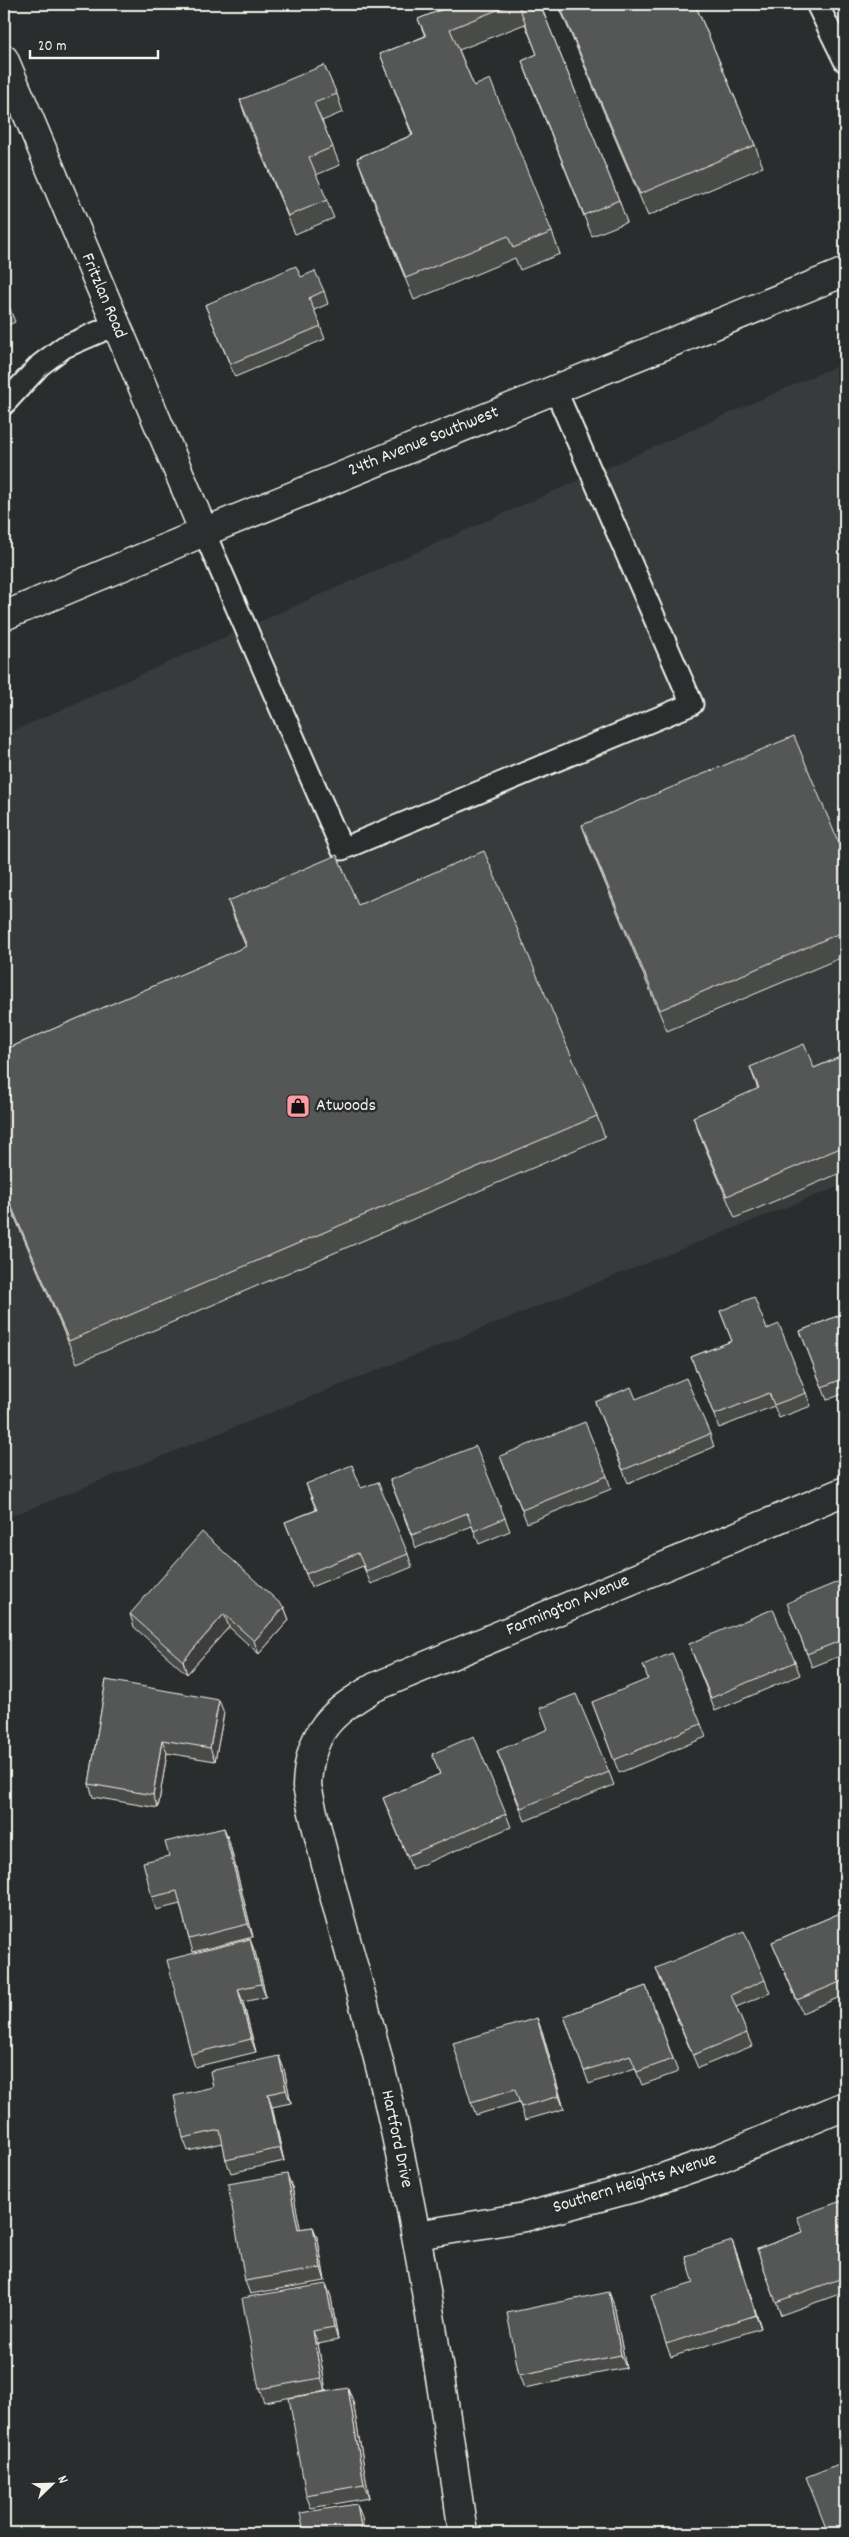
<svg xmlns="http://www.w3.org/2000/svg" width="849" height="2537" viewBox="0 0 849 2537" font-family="Dekko,sans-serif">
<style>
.built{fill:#373a3a}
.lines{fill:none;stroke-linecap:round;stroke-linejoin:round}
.lane-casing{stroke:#f4f1e8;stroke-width:25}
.street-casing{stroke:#f4f1e8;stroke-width:31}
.secondary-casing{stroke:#f4f1e8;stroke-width:31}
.lane{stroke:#2a2d2e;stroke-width:21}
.street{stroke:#2a2d2e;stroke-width:28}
.secondary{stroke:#2a2d2e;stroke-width:28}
.wall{fill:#494b4a;stroke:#f4f1e8}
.shaded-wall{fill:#3c3d3c;stroke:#f4f1e8}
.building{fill:#555756;stroke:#f4f1e8}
.labels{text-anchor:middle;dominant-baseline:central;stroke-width:5;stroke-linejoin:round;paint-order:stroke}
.street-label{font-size:18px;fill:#f4f1e8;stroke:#2a2d2e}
.poi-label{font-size:18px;fill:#f4f1e8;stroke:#2a2d2e;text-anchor:start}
</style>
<rect width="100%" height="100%" fill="#2a2d2e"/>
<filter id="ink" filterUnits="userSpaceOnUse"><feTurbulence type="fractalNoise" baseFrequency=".02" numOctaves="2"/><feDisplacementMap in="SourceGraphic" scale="10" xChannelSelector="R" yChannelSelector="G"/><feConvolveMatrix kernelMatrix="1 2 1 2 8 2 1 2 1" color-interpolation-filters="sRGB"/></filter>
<g filter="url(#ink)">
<path class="built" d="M845 362V1184L4 1519V735Z"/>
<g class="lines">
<g class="lane-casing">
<path id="lane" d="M817 4 845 61
M4 404 40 365 64 347 115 325
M204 532 342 849 692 704 555 389"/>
</g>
<g class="street-casing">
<path id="street" d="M4 59 204 532
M417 2235 525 2217 637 2187 720 2158 845 2106
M463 2533C442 2385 420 2237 386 2091 362 1989 329 1888 307 1786 309 1731 331 1713 375 1687L845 1491"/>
</g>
<g class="secondary-casing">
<path id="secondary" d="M4 616 204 532 845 272"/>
</g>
<use href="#lane" class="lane"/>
<use href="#street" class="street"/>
<use href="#secondary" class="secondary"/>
</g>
<path class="wall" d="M456 4H540L619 200 627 222 592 236 530 82 522 61 537 54 525 24 459 50 474 86 552 232 560 254 520 270 515 258 414 300 365 180 357 158 412 135 380 54 425 36 418 19Z
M558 4H695L755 145 763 167 648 216Z
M337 94 343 112 322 121 340 165 316 175 334 218 295 234 246 118 240 100Z
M301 277 324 291 328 304 314 310 325 339 235 377 205 305Z
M4 293 15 322 4 327Z
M582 825 845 858V956L667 1031 590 847Z
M228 901 358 905 597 1116 605 1137 77 1363 4 1192V1050L246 947 236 923Z
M845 1055V1171L735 1218 701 1138 693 1117 758 1089 750 1067 814 1068Z
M720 1311 767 1329 806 1393 811 1406 779 1418 774 1406 719 1428 691 1357 732 1341Z
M845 1313V1393L827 1400 800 1331Z
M636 1399 710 1434 714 1447 628 1483 595 1402Z
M500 1456 607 1476 611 1489 527 1523Z
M390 1480 505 1518 510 1531 479 1544 472 1526 416 1548Z
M306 1484 361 1488 408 1554 412 1567 371 1584 363 1566 311 1587 285 1522 316 1510Z
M845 1579V1654L812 1667 792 1616Z
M284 1607 289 1620 259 1654 229 1627 187 1674 134 1627 130 1614Z
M689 1644 795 1662 800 1675 715 1711Z
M106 1680 224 1713 215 1761 167 1753 158 1808 93 1797 89 1784Z
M592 1702 701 1724 706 1737 619 1773Z
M497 1751 609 1772 614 1785 525 1821Z
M432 1754 506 1814 511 1827 412 1869 383 1798 440 1774Z
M224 1828 229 1841 253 1937 193 1952 189 1939 180 1904 156 1910 152 1897 169 1856Z
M845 1911V1995L802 2013 772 1942Z
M255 1952 266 1997 243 2002 256 2052 195 2067 191 2054Z
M656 1968 765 1980 770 1993 736 2007 752 2046 698 2068 661 1981Z
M646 1986 678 2072 642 2085 635 2068 589 2084 564 2016Z
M542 2031 564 2109 525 2120 519 2102 476 2115 471 2102Z
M284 2069 291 2103 272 2107 284 2161 231 2173 226 2160 223 2143 188 2151 183 2138 213 2087Z
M292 2187 300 2229 313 2227 318 2240 325 2281 250 2294 245 2281Z
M845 2211V2292L781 2315 757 2249 803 2232Z
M737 2254 761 2328 671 2357 666 2344 694 2283Z
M326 2284 331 2297 338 2340 318 2344 326 2391 264 2402 259 2389Z
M614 2305 626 2368 524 2388 519 2375Z
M353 2401 369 2498 311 2508 306 2495Z"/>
<path class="shaded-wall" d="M284 1607 289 1620 259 1654 254 1641Z
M224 1614 229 1627 187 1674 183 1661Z
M219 1700 224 1713 215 1761 210 1748Z
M162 1740 167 1753 158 1808 153 1795Z
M224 1828 229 1841 253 1937 248 1924Z
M250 1939 255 1952 266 1997 261 1984Z
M238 1989 243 2002 256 2052 251 2039Z
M537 2018 542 2031 564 2109 559 2096Z
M279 2056 284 2069 291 2103 286 2090Z
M268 2094 272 2107 284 2161 280 2148Z
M287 2174 292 2187 303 2242 298 2229Z
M313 2227 318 2240 325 2281 321 2268Z
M732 2241 737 2254 761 2328 756 2315Z
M326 2284 331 2297 338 2340 334 2327Z
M609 2292 614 2305 626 2368 621 2355Z
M313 2331 318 2344 326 2391 321 2378Z
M348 2388 353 2401 369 2498 364 2485Z
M357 2504 362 2517 364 2533H362Z"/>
<path class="building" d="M456 4H512L450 29 474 86 490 79 552 232 513 248 508 236 406 278 357 158 413 135 380 54 426 36 418 19Z
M518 4H540L619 200 584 215 522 61 537 54Z
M559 4H695L755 145 640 194Z
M324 65 337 94 314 103 333 147 309 157 327 200 288 216 240 100Z
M296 266 301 277 315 271 324 291 309 298 321 326 230 364 205 305Z
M4 293 8 304 4 306Z
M794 736 845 858V931L660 1010 582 825Z
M484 851 597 1116 69 1341 4 1189V1050L247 946 228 901 337 855 358 905Z
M804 1044 814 1068 845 1055V1146L727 1196 693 1117 759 1088 750 1067Z
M754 1297 767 1329 779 1324 806 1393 774 1405 769 1393 714 1415 691 1357 732 1341 720 1311Z
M845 1313V1378L822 1387 800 1331Z
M686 1378 710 1434 623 1470 595 1402 631 1387 636 1399Z
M585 1422 607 1476 522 1510 500 1456Z
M476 1446 505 1518 474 1531 467 1513 412 1535 390 1480Z
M352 1465 361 1488 378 1482 408 1554 366 1571 358 1553 306 1574 285 1522 317 1510 306 1484Z
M202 1532 284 1607 254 1641 224 1614 183 1661 130 1614Z
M845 1579V1639L807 1654 787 1603Z
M773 1609 795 1662 711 1698 689 1644Z
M672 1653 701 1724 614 1760 592 1702 648 1679 643 1665Z
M106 1680 219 1700 210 1748 162 1740 153 1795 89 1784Z
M576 1694 609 1772 521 1808 497 1751 548 1729 540 1708Z
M474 1736 506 1814 407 1856 383 1798 440 1774 432 1754Z
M224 1828 248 1924 189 1939 177 1891 152 1897 143 1862 169 1856 165 1842Z
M845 1911V1980L797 2000 772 1942Z
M744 1931 765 1980 731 1995 747 2033 693 2055 656 1968Z
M250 1939 261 1984 238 1989 251 2039 191 2054 167 1960Z
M646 1986 673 2059 637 2072 630 2055 584 2071 564 2016Z
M537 2018 559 2096 521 2107 515 2089 471 2102 453 2043Z
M279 2056 286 2090 268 2094 280 2148 226 2160 220 2130 183 2138 174 2096 213 2087 210 2071Z
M287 2174 298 2229 313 2227 321 2268 245 2281 228 2184Z
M841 2201 845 2212V2277L776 2302 757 2249 803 2232 797 2217Z
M732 2241 756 2315 666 2344 651 2296 694 2283 685 2256Z
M326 2284 334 2327 313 2331 321 2378 259 2389 242 2298Z
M609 2292 621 2355 519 2375 507 2313Z
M348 2388 364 2485 306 2495 289 2398Z
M844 2462 845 2466V2533H828L806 2477Z
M357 2504 362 2533H300H304L300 2513Z"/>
</g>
<defs>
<g id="shop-square" transform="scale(1.25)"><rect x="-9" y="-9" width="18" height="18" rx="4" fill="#ff9aa2" stroke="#2a2d2e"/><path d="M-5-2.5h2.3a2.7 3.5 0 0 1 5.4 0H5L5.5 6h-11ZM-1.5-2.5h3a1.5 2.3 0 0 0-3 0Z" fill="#111"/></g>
</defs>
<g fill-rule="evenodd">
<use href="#shop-square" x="298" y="1106"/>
</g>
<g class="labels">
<g class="street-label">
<text transform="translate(103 296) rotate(67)">Fritzlan Road</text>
<text transform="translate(424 442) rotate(-22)">24th Avenue Southwest</text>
<text transform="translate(568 1606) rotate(-23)">Farmington Avenue</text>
<text transform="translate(396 2139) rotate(78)">Hartford Drive</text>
<text transform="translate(635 2184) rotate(-17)">Southern Heights Avenue</text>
</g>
<g class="poi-label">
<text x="316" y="1106">Atwoods</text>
</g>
</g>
<rect width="849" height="2537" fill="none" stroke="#2a2d2e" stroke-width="20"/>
<rect x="10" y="10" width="829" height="2517" fill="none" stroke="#f4f1e8" stroke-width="2" filter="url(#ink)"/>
<g transform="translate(52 2484) rotate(67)" stroke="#2a2d2e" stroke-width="4" paint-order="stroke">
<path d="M0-4L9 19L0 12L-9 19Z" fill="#f4f1e8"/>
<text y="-8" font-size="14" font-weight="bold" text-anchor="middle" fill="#f4f1e8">N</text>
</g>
<path d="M30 50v8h128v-8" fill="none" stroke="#f4f1e8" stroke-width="2.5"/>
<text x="38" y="50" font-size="15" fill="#f4f1e8" stroke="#2a2d2e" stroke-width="4" paint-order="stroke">20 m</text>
</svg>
